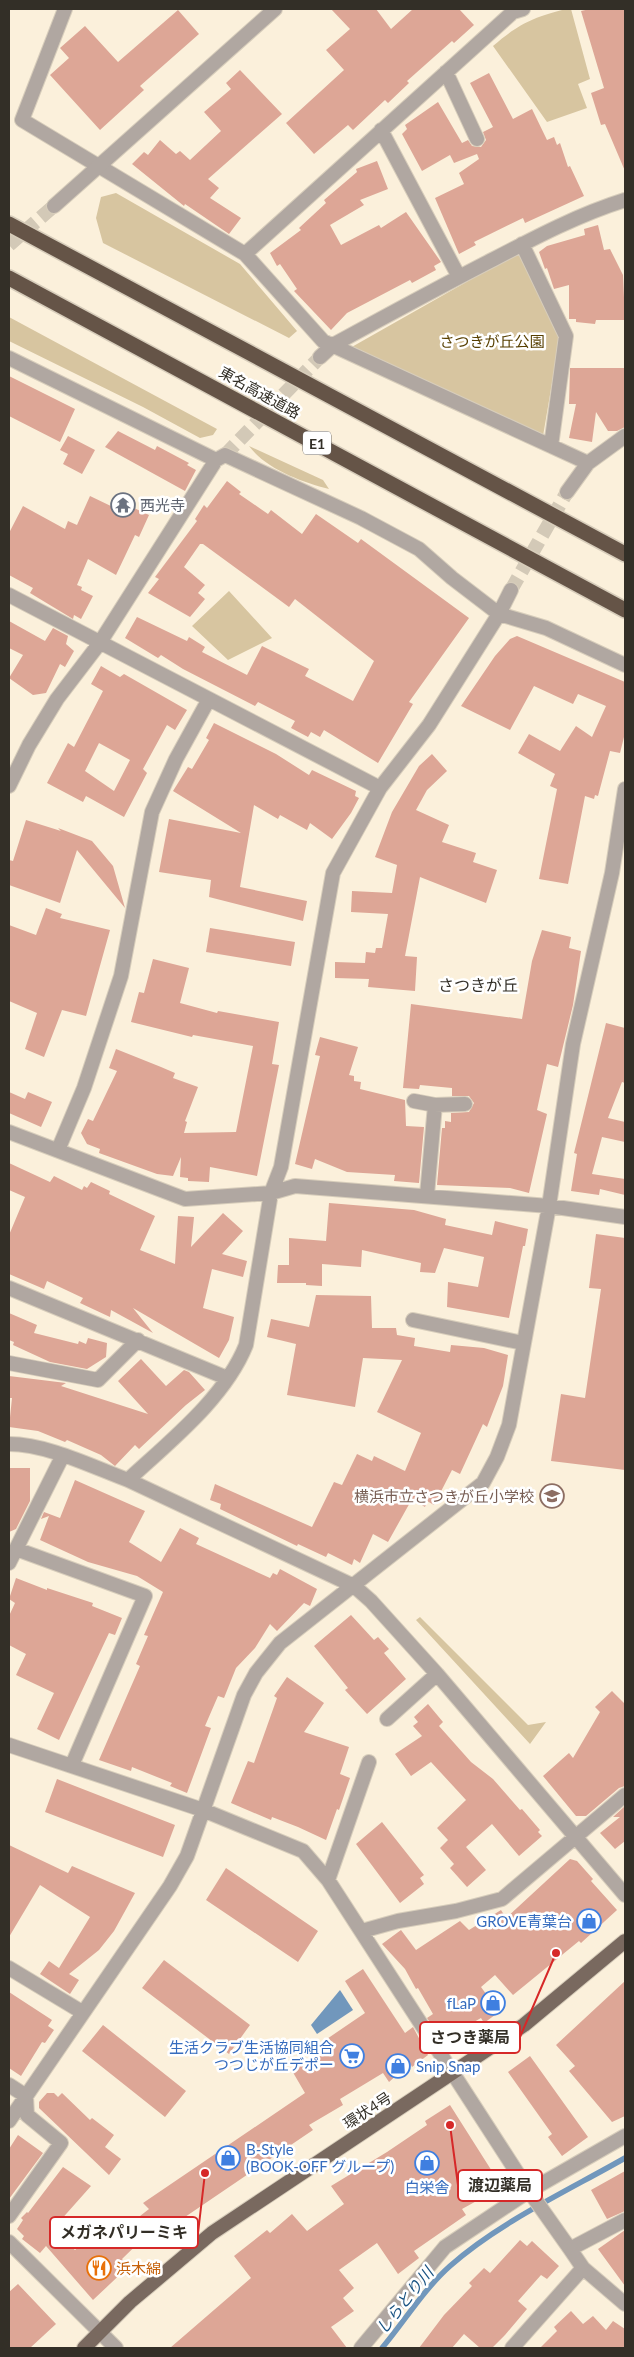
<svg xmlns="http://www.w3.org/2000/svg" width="634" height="2357" viewBox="0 0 634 2357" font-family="Lato,'Noto Sans JP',sans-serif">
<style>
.green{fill:#d7c5a0}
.water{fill:#7197bc}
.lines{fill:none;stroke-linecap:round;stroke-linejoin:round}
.stream{stroke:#7197bc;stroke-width:5.5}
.building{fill:#dda696;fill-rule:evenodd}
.minor-tunnel{stroke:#d3c9b7;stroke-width:14;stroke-dasharray:14 7;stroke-linecap:butt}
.tertiary-tunnel{stroke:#d3c9b7;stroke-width:14;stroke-dasharray:14 7;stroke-linecap:butt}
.minor-casing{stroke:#d7cdbb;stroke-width:16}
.tertiary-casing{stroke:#d7cdbb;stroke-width:16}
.primary-casing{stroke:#d7cdbb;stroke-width:16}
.motorway-casing{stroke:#d7cdbb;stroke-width:18}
.minor{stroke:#b0a7a1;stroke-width:14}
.tertiary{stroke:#b0a7a1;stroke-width:14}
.primary{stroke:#79695f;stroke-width:14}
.motorway{stroke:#655447;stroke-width:15}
.labels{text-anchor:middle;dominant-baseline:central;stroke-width:5;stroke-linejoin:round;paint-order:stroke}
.shield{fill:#fff;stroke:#706d68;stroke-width:1}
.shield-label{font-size:14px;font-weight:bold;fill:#332f27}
.park-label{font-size:15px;fill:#573f00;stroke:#fff}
.street-label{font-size:15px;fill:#332f27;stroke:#fff}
.worship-label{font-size:15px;fill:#5b616d;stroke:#fff;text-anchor:start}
.education-label{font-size:15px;fill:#785e54;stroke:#fff;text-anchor:end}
.shop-label{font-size:15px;fill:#366cbe;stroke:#fff;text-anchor:end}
.food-label{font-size:15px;fill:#c56008;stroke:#fff;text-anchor:start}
.neighbourhood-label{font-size:16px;fill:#332f27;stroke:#fff}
.water-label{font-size:16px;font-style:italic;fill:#195383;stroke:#fff}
.leader{fill:none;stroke:#d62828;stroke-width:2}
.callout-dot{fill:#d62828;stroke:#fff;stroke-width:2}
.callout{fill:#fff;stroke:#d62828;stroke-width:2}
.callout-label{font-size:16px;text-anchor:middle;font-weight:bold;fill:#332f27}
</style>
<rect width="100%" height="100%" fill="#fbf0db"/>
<path class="green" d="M566 9H571L590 79 578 84 587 108 547 122 493 46C520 23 532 18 566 9Z
M116 193 240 264 297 331 289 338 103 243 96 218 101 197Z
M521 251 560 336 543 436 350 348Z
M9 317 217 429 213 435 200 438 143 407 9 341Z
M249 446 323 480 329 489C302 482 266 469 249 446Z
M229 591 272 638 228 660 192 626Z
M420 1617 528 1725 546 1722 530 1744 416 1620Z"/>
<path class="water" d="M340 1990 353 2010 317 2034 311 2025Z"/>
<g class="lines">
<path class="stream" d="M382 2348C404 2322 424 2289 450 2266 498 2223 569 2190 625 2158"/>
</g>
<path class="building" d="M331 9H376L391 29 413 9H459L474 25 454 43 452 41 407 81 409 83 388 103 385 100 353 130 348 125 314 154 286 123 344 70 326 50 350 29Z
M590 9H625V171L605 124 601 125 591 93 604 88 581 11Z
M178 10 199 34 140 86 144 90 100 130 50 75 69 58 60 48 85 26 118 62Z
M240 70 282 114 208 179 219 188 210 198 241 218 229 234 185 204 184 206 132 164 144 152 148 155 160 140 176 154 180 151 190 160 221 131 204 112 231 89 226 83Z
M489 73 513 119 532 109 547 140 554 137 557 145 560 143 568 167 570 166 584 196 525 223 523 218 474 242 476 245 459 254 435 198 464 184 459 173 479 159 477 154 454 163 450 155 422 171 402 134 407 129 405 125 438 102 462 143 468 140 472 146 481 147 486 140 483 132 493 127 470 83Z
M377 161 388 189 360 200 364 205 330 225 341 245 379 225 381 228 406 212 441 262 434 266 436 270 412 283 410 280 347 313 331 330 294 291 297 289 280 264 277 266 270 253 301 230 299 228 326 203 324 200 357 172 356 169Z
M598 225 604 250 610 249 623 275 625 320H596L595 324 576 322V319H569V285L554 289 547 268 545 269 539 252 547 246 585 235 584 229Z
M570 368H625V427L617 431H608L596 412 592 442 569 438 576 404H569Z
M9 376 75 409 60 442 9 416Z
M118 431 155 450 157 446 189 463 187 465 196 470 185 491 105 447Z
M68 436 95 450 82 474 63 464 68 454 60 450Z
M227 481 241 492 239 494 268 514 271 510 302 534 316 514 358 543 361 539 469 618 409 702 413 704 378 763 324 730 320 737 311 732 308 737 291 728 295 721 258 702 255 706 183 669 161 655 158 658 125 638 137 617 187 641 189 637 205 647 202 652 247 675 262 646 309 669 305 676 353 701 374 661 295 599 289 607 203 544H200L184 567 205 585 198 593 205 599 190 617 148 593 159 579 155 577 197 521 195 519 204 505 207 508Z
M90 496 115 508 119 501 149 515 139 537 135 535 116 575 88 559 77 585 82 587 81 590 93 596 81 619 74 615 73 619 30 593 33 588 9 575V533L23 506 65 529 68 521 77 525Z
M9 621 45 641 53 628 68 636 66 644 74 651 65 667 60 664 46 693 33 695 9 678 23 655 9 648Z
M517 636 625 682V733L620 753 610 751 598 796 595 795 594 799 585 796 568 884 539 879 557 789 550 786 555 774 518 753 529 734 560 751 576 726 592 737 606 706 578 694 573 704 534 686 510 730 461 706 495 656 510 639Z
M101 666 120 677 124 674 187 710 175 730 167 725 143 769 147 773 124 817 86 796 83 802 47 783 68 743 74 747 103 691 91 684ZM99 743 130 760 114 791 85 771Z
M214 723 276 754 309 775 312 770 356 791 355 796 359 798 351 813 332 839 310 823 307 830 280 815 278 819 254 805 240 887 307 901 303 921 209 897 211 880 159 872 169 819 241 833 173 791 188 767 192 769 209 740 206 738Z
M432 754 447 771 427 790 416 810 449 825 442 842 476 853 473 862 497 870 486 903 420 877 405 956 417 957 415 991 368 987 369 979 335 978V962L365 963 366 952 375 953 376 948H382L388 914 351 912 352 891 392 893 397 865 375 857 392 812 419 766Z
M26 820 61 831 58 828 92 841 113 866 125 908 77 850 60 903 9 885V860L13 861Z
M46 908 62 914 60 918 110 930 86 1016 62 1010 44 1057 25 1049 37 1013 9 1001V925L36 935Z
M210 928 295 942 291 966 206 952Z
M542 930 571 937 569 948 581 951 573 1005 558 1067 547 1064 537 1110 547 1114 529 1193 510 1188 437 1185 442 1128H445V1121L451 1122V1113L469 1112 474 1103 469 1096H452V1088L420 1085 419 1089 403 1088 411 1004 522 1019 532 961Z
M153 959 189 968 180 1003 217 1013 218 1011 279 1022 272 1064 279 1065 257 1176 210 1167 209 1182 188 1181V1178L180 1177 181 1157 173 1176 157 1174 99 1153 100 1149 87 1144 81 1133 88 1119 93 1121 117 1071 109 1068 116 1049 161 1067 175 1073 173 1078 198 1087 185 1121 187 1122 184 1133 236 1132 253 1046 193 1035 192 1037 131 1022 139 992 144 993Z
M606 1023 625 1028V1083L622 1082 608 1118 625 1122V1142L602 1137 592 1174 625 1179V1195L600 1189 599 1195 571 1191 577 1154 574 1153Z
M320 1037 358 1047 349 1075 354 1076V1081L361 1082 360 1089 405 1100 406 1126 424 1127 419 1183 394 1181 395 1175 347 1172 315 1159 312 1169 295 1164 320 1056 315 1055Z
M9 1092 25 1099 28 1092 52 1102 41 1127 9 1113Z
M9 1163 50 1182 54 1176 82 1190 84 1186 87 1188 91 1182 110 1191 109 1194 155 1216 140 1250 175 1264 178 1216 194 1217 191 1247 223 1213 243 1231 222 1254 247 1261 243 1277 212 1269 203 1308 234 1317 229 1340 219 1358 133 1308 153 1333 111 1310 110 1317 80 1303 83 1298 47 1281 44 1289 9 1274V1235L25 1197 9 1190Z
M329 1203 414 1210 446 1219 445 1225 492 1235 495 1221 528 1229 525 1246H523L509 1318 447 1307 448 1282 478 1287 484 1257 444 1248 435 1273 420 1272 421 1263 362 1250 361 1267 322 1264V1286L306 1285V1283H277L278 1265H289V1238L326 1241Z
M596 1234 625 1238V1470L551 1461 561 1394 585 1398 601 1289 589 1288Z
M316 1295 371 1296 372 1328H396L397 1335 415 1338 414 1346 450 1352 451 1345 484 1348 508 1355 503 1386 487 1427 483 1424 460 1474 452 1470 434 1505 427 1501 425 1507 412 1499 388 1542 373 1534 360 1563 354 1559 352 1565 328 1553 326 1557 298 1544 297 1546 220 1509 221 1504 210 1500 215 1484 312 1527 334 1482 342 1485 357 1454 372 1461 374 1456 405 1471 421 1433 377 1412 402 1360 363 1358 355 1407 287 1395 296 1344 267 1337 271 1319 309 1327Z
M9 1313 37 1325 34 1333 78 1344 79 1341 86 1344 88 1338 107 1343 106 1357 87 1369 50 1362 13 1345 14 1342 9 1340Z
M141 1359 166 1386 184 1370 189 1372 205 1390 186 1405 139 1449 135 1445 115 1466 101 1455 67 1440 65 1442 38 1431 9 1427 12 1398H9V1376L66 1383 61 1386 148 1414 118 1381Z
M9 1468H30V1501L16 1529 9 1532Z
M75 1480 145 1511 129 1542 161 1562 180 1528 199 1538 196 1544 270 1578 273 1573 277 1575 280 1569 317 1589 310 1606 304 1603 277 1631 270 1624 255 1648 236 1668 224 1698 218 1696 205 1726 211 1728 187 1793 170 1786 172 1783 132 1767 131 1771 99 1760 140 1666 136 1664 148 1636 144 1635 163 1592 137 1576 88 1562 40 1540 49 1516 41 1519 44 1512 60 1518Z
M16 1578 47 1590V1588L93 1603 92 1606 122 1618 115 1635 109 1633 59 1740 37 1729 54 1693 16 1675 26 1654 9 1645V1616L15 1603 9 1599Z
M351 1615 374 1640 378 1637 389 1649 384 1653 406 1679 367 1714 345 1690 348 1688 314 1646Z
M287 1677 324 1703 304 1732 349 1747 340 1774 350 1778 339 1810 337 1809 326 1840 298 1827 272 1817 271 1820 231 1803 248 1761 254 1763 277 1698 274 1696Z
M612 1691 625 1704V1786L619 1788 586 1816H576L543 1776 569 1753 573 1758 600 1712 595 1707Z
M428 1704 443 1722 439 1726 471 1762 493 1779 520 1810 522 1809 540 1830 538 1832 542 1836 519 1856 492 1824 466 1847 486 1870 467 1887 450 1868 454 1864 440 1848 448 1840 437 1828 466 1800 431 1762 411 1776 395 1754 422 1736 413 1726 418 1722 414 1717Z
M57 1779 175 1825 163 1857 45 1812Z
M625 1806V1841L615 1849 600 1833 620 1817H613Z
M382 1822 424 1875 420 1878 424 1884 400 1903 356 1844Z
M9 1845 68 1873 72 1866 135 1893 114 1931 99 1950 69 1974 79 1980 70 1994 40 1974 49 1961 59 1968 90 1917 40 1885 9 1937Z
M570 1859 577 1861 593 1879 591 1881 617 1910 581 1943 579 1941 513 1995 495 1975 481 1987 499 2012 484 2023 481 2018 442 2040 427 2018 433 2014 418 1988 416 1989 405 1969 382 1944 401 1930 416 1950 460 1921 469 1930 501 1910 506 1918Z
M226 1868 318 1931 298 1962 206 1900Z
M164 1960 250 2025 229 2054 142 1988Z
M363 1969 405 2033 413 2027 428 2055 412 2067 410 2063 389 2082 383 2073 340 2099 343 2105 309 2125 313 2130 160 2234 156 2226 122 2259 128 2267 93 2300 46 2246 40 2253 22 2239 24 2236 17 2229 23 2220 21 2218 27 2212 28 2213 63 2167 91 2186 51 2231 75 2250 109 2222 117 2234 149 2209 143 2203 305 2093 291 2069 325 2049 321 2043 365 2013 345 1981Z
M625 1981V2116L612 2122 569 2071 575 2066 556 2045Z
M9 1992 52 2020 48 2026 54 2030 45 2043 42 2042 21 2076 9 2068Z
M103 2025 186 2091 165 2117 82 2051Z
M530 2056 588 2137 562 2156 548 2137 552 2134 508 2072Z
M47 2093H54L58 2097 62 2093 90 2120 92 2118 114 2135 105 2147 121 2159 109 2175 39 2108V2102Z
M450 2105 502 2187 462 2209 466 2215 414 2251 419 2258 398 2274 377 2243 339 2270 354 2288 343 2298 354 2311 331 2327 347 2348H170L251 2278 234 2256 267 2230 270 2233 292 2214 307 2231 344 2204 331 2186 387 2152 427 2125 425 2121Z
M18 2135 43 2153 9 2199V2149Z
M625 2171V2211L607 2219 591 2190Z
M625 2230V2286L598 2249Z
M520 2240 527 2246 532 2241 559 2266 547 2279 541 2275 518 2301 527 2309 505 2335 492 2348H480L464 2334 452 2348H419L444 2315 472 2286 469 2283 484 2268 490 2273Z
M18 2284 56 2324 30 2348H9V2292Z
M571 2311 583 2324 593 2316 606 2330 613 2321 625 2329V2348H540L557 2331 554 2327Z"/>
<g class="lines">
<path class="minor-tunnel" d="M225 455 320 357
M511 590 567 492"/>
<path class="tertiary-tunnel" d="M9 245 54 206"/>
<g class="minor-casing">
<path id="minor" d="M65 9 22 120 245 254 323 341 588 463
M446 72 477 139
M381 130 459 277
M522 244 566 336 551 446
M245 254 513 12 523 9
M320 357 333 345C386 316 439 287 494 259 536 237 580 214 625 200
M9 358 216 460 225 455 361 518 419 549 452 578 499 614 546 628 625 665
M567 492 588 463 625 436
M9 595 380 788
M9 786 29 745 57 699 99 644 216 460
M414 1101 435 1105 465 1104
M9 1132 185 1199 271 1193 295 1186 549 1206 625 1217
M58 1150 84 1088 121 976 152 812 176 759 209 699
M427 1195 435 1105
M9 1288 227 1378
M413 1320 523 1343
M9 1363 98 1380 138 1340
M9 1444C47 1444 93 1467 128 1480 169 1442 225 1398 246 1345L271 1193 281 1167 333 873 380 788 429 725 499 614 511 590
M128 1480 354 1586 371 1601 437 1674 625 1895
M16 1549 145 1596 72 1765
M9 1563 63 1455
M387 1719 437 1674
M9 1745 203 1810 303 1851 328 1880 529 2191 570 2249 583 2268 625 2304
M328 1880 369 1762
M362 1931 398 1921 456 1911 502 1899 625 1795
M9 1968 82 2012
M9 2085 26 2096 27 2115 61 2143 9 2216
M9 2121 170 1886 187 1856 244 1695 256 1673 280 1643 483 1483 497 1457 509 1425 549 1206 573 1044 612 873 625 789
M9 2242 116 2348
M570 2249 625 2220
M361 2348 445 2247 529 2191 625 2136
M512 2348 583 2268"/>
</g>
<g class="tertiary-casing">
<path id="tertiary" d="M54 206 275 9"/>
</g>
<g class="primary-casing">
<path id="primary" d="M84 2348 130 2302 212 2233 524 2025 625 1941"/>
</g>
<g class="motorway-casing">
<path id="motorway" d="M9 224 625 554
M9 278 625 610"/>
</g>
<use href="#minor" class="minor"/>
<use href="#tertiary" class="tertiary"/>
<use href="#primary" class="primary"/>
<use href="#motorway" class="motorway"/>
</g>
<defs>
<g id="temple-ring" transform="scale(1.25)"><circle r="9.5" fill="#fff" stroke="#6b7280" stroke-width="1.5"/><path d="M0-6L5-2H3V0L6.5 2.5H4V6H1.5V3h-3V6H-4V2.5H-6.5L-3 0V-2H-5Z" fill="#6b7280"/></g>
<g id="school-ring" transform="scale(1.25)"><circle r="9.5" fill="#fff" stroke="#8d6e63" stroke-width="1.5"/><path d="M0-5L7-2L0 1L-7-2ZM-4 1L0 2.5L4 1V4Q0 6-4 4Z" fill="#8d6e63"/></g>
<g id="shop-ring" transform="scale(1.25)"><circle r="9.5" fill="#fff" stroke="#3f7fe0" stroke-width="1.5"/><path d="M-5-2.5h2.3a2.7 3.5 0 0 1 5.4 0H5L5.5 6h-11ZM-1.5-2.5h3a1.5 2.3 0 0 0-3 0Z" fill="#3f7fe0"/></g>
<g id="supermarket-ring" transform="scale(1.25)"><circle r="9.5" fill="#fff" stroke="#3f7fe0" stroke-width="1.5"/><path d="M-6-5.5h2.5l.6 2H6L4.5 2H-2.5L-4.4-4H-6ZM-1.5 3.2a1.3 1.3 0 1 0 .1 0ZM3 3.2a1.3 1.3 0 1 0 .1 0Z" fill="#3f7fe0"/></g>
<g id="restaurant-ring" transform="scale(1.25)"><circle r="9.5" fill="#fff" stroke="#e8710a" stroke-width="1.5"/><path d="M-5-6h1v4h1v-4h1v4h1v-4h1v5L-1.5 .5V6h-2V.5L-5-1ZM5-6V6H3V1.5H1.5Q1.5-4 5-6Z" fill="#e8710a"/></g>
</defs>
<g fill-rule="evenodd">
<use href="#temple-ring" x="123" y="505"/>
<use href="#school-ring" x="552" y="1496"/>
<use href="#shop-ring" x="589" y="1921"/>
<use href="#shop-ring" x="493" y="2003"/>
<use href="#supermarket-ring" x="352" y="2056"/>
<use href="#shop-ring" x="398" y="2066"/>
<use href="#shop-ring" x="228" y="2158"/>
<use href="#shop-ring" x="427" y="2163"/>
<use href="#restaurant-ring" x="99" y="2268"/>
</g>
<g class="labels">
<rect class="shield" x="303" y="431.5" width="28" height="23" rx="4"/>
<g class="shield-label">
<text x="317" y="443">E1</text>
</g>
<g class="park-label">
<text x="492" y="341">さつきが丘公園</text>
</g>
<g class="street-label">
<text transform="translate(260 392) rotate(29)">東名高速道路</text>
<text transform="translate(367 2110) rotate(-33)">環状4号</text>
</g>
<g class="worship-label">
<text x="140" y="505">西光寺</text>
</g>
<g class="education-label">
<text x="534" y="1496">横浜市立さつきが丘小学校</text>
</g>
<g class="shop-label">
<text x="572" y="1921">GROVE青葉台</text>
<text x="476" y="2003">fLaP</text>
<text x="334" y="2047">生活クラブ生活協同組合<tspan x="334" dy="17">つつじが丘デポー</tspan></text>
<text x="416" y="2066" text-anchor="start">Snip Snap</text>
<text x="246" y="2149" text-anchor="start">B-Style<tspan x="246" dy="17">(BOOK-OFF グループ)</tspan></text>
<text x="427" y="2187" text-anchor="middle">白栄舎</text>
</g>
<g class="food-label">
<text x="116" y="2268">浜木綿</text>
</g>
<g class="neighbourhood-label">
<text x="478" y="984">さつきが丘</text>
</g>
<g class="water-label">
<text transform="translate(404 2300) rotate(-51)">しらとり川</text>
</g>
</g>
<path class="leader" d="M556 1953L520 2037M450 2125L458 2185M205 2173L198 2233"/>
<g class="callout-dot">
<circle cx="556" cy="1953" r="5"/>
<circle cx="450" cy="2125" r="5"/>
<circle cx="205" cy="2173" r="5"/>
</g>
<g class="callout">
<rect x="420" y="2022" width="100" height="31" rx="5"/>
<rect x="458" y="2170" width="84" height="31" rx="5"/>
<rect x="50" y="2217" width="148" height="31" rx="5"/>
</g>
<g class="callout-label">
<text x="470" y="2043">さつき薬局</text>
<text x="500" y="2191">渡辺薬局</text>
<text x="124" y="2238">メガネパリーミキ</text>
</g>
<rect width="634" height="2357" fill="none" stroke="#332f27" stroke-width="20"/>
</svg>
